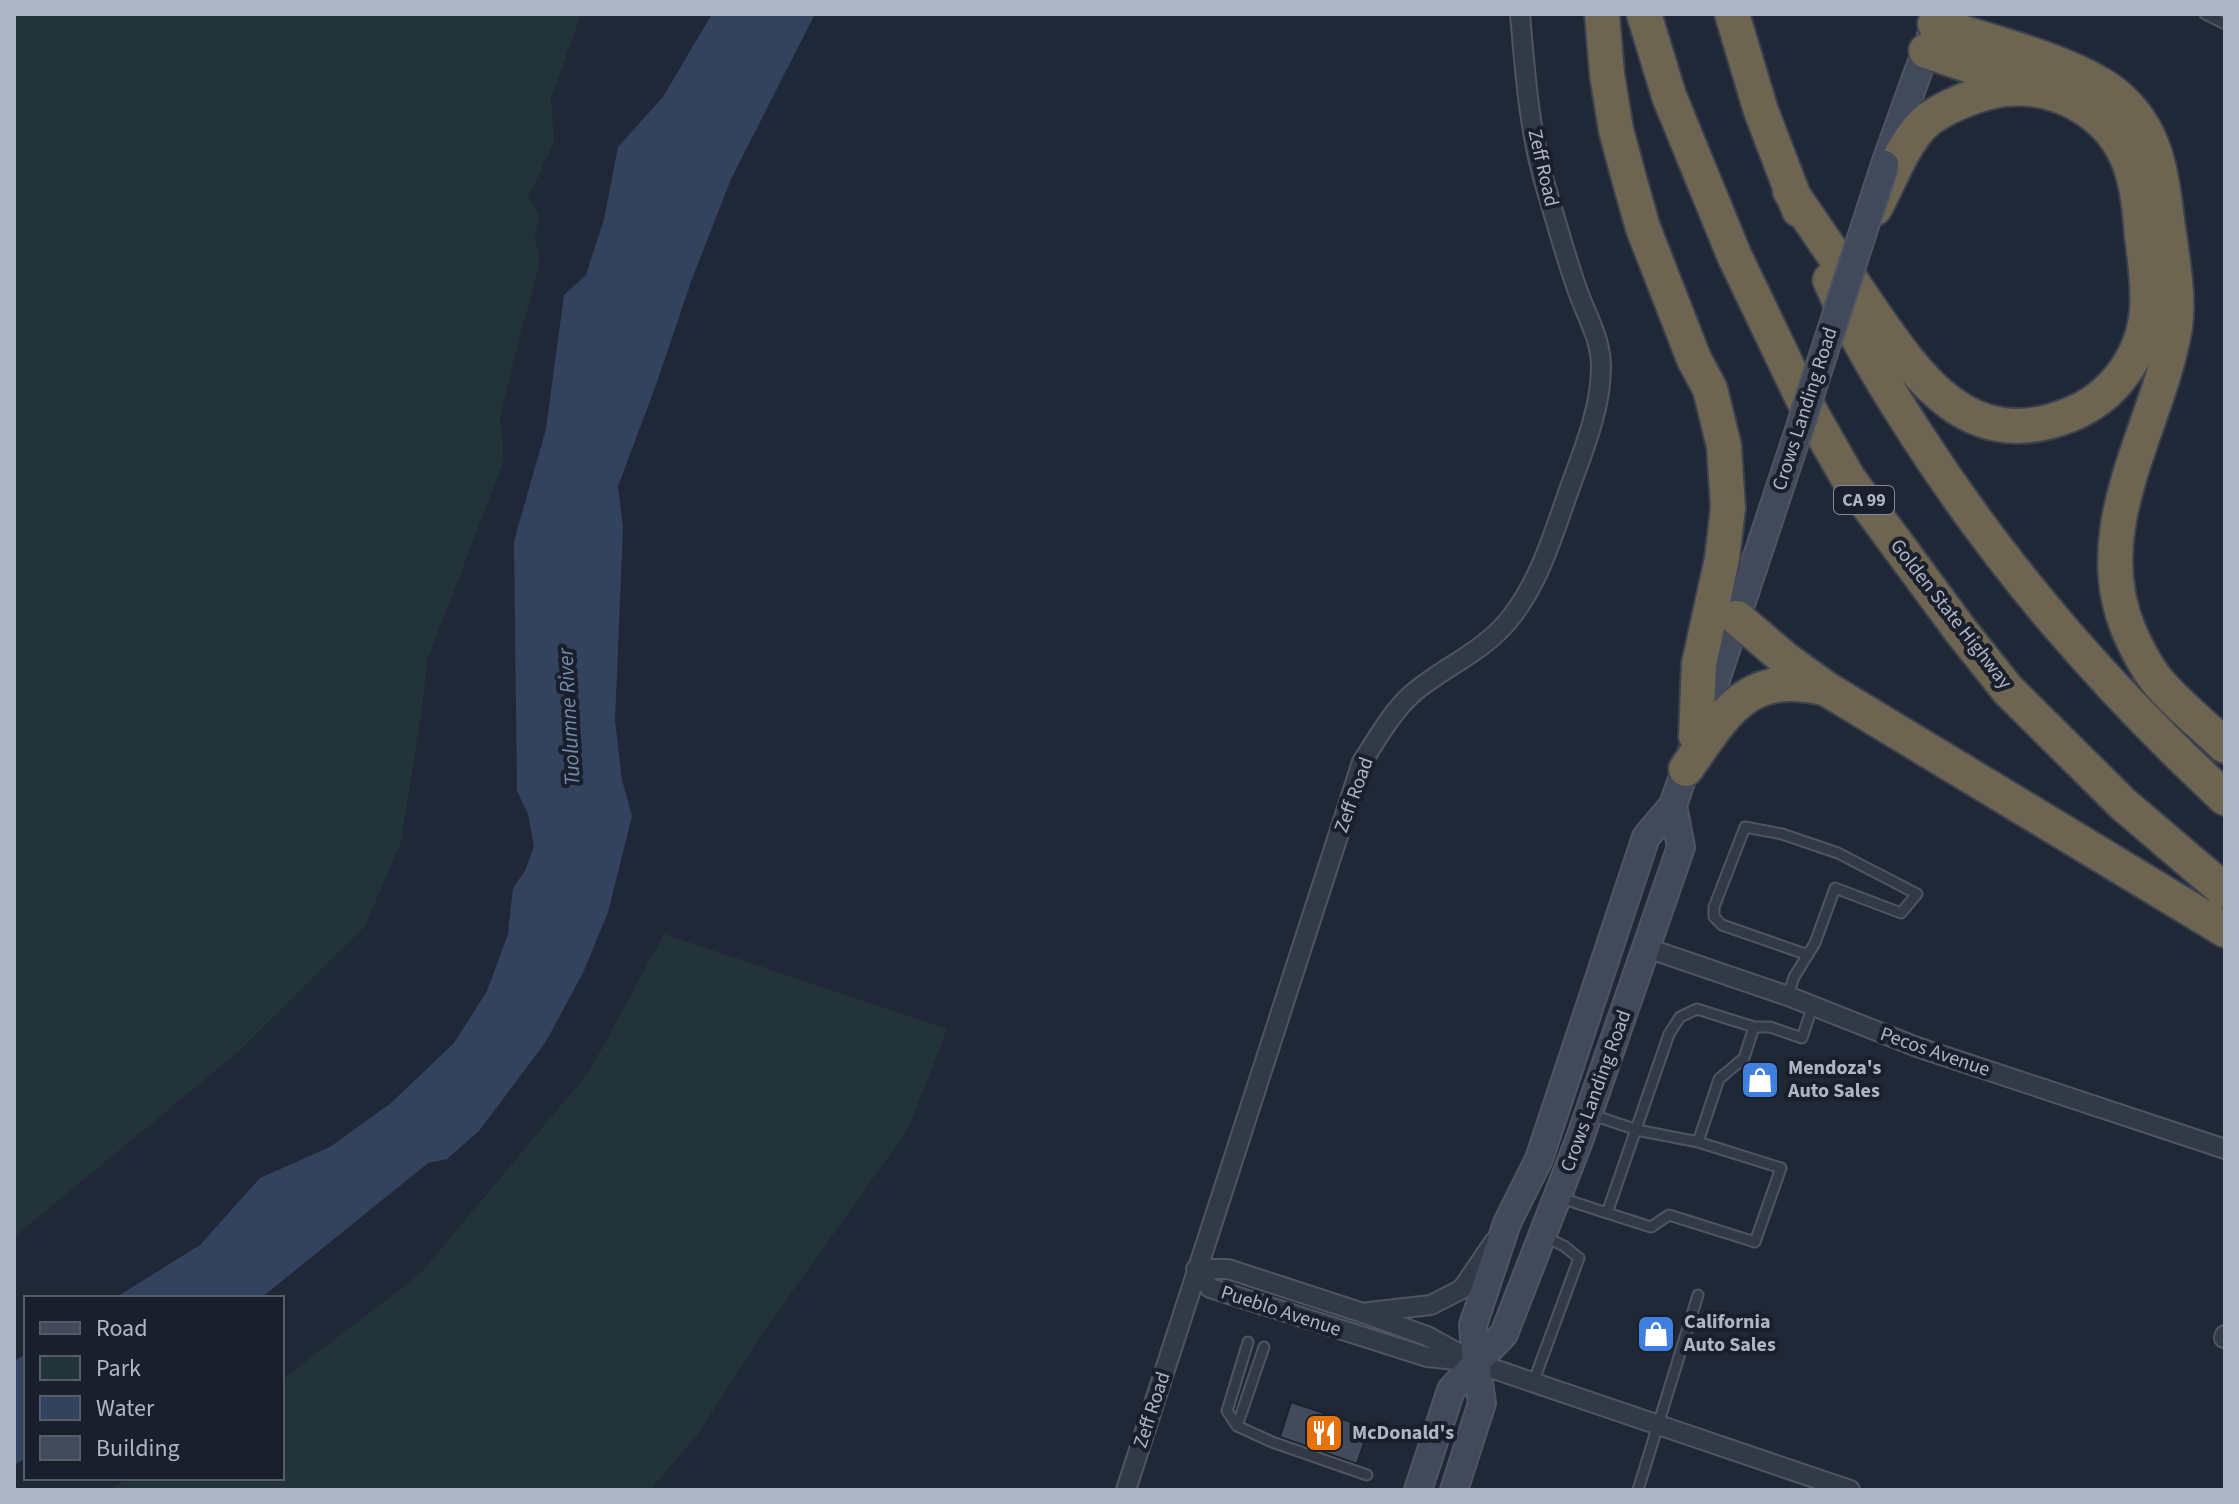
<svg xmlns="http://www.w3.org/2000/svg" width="2239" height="1504" viewBox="0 0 2239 1504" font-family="'Source Sans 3',sans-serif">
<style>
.green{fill:#223438}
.water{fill:#33435e}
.building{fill:#414b5c;stroke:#1b222e;stroke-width:2}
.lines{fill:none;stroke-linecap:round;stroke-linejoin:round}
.lane-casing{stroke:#4e5562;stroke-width:13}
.street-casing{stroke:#4e5562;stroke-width:22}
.secondary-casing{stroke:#4e5562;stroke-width:30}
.highway-casing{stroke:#3b424f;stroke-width:38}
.lane{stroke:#333a47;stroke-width:9}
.street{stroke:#333a47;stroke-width:18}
.secondary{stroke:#42495a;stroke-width:26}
.highway{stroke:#6d6451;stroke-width:34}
.secondary-bridge-casing{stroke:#4e5562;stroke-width:30;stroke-linecap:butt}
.secondary-bridge{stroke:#42495a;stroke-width:26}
.labels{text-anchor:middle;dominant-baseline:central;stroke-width:8;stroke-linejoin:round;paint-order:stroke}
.shield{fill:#19202c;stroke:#818896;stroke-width:2}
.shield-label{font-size:18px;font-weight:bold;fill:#aeb5c4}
.street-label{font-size:20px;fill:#aeb5c4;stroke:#19202c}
.poi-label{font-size:20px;font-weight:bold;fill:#aeb5c4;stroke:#19202c;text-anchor:start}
.water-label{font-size:22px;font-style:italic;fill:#758aac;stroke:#19202c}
</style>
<rect width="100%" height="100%" fill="#202837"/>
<path class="green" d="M14 14H581L551 99 554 143 528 197 539 214 535 238 540 260 500 416 504 460 427 661 423 702 401 842 365 926 239 1051 14 1237Z
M664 934 947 1029 908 1129 762 1334 698 1434 650 1490H108L129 1478H282V1380L420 1274 589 1072Z"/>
<path class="water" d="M712 14H815L731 179 692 279 657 382 618 486 623 528 615 720 622 780 632 816 608 912 583 973 545 1043 479 1131 447 1159 428 1163 261 1298H115L200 1245 260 1178 330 1147 391 1103 454 1043 487 991 508 934 513 888 525 871 534 846 528 814 517 791 514 541 546 429 564 295 586 275 604 219 618 147 663 97Z
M26 1354V1458L14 1465V1361Z"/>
<path class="building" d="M1291 1402 1369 1428 1357 1464 1280 1437Z"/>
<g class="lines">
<g class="lane-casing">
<path id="lane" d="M2205 14 2225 24
M1788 996 1794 977 1815 943 1835 888 1901 913 1917 894 1838 853 1782 834 1745 827 1714 907V917L1722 925 1808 955
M1754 1027 1697 1009 1680 1017 1669 1034 1607 1213 1651 1227 1669 1215 1755 1242 1781 1168 1698 1142 1719 1079 1744 1058 1754 1027H1770L1802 1038 1813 1005
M1593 1115 1637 1130 1698 1142
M1561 1198 1607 1213
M1264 1347 1237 1426 1272 1442 1367 1475
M1533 1383 1579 1258 1564 1246 1543 1236
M1237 1426 1227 1411 1248 1342
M1638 1490 1698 1295"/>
</g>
<g class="street-casing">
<path id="street" d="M1647 948 1788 996 1917 1047 2225 1149
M1196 1269H1228L1363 1313 1427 1336 1476 1363 1850 1490
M1196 1269 1210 1288 1427 1357 1465 1361
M1369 1312 1431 1305 1462 1289 1494 1242
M2224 1338 2225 1335
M1126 1490 1362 762C1377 739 1391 713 1412 694 1444 666 1485 652 1512 616 1540 580 1554 532 1569 490 1583 451 1601 409 1601 367 1601 337 1585 314 1576 286 1565 254 1556 221 1546 188 1529 132 1525 71 1520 14"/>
</g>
<g class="secondary-casing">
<path id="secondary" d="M1886 161 1932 33
M1704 716 1795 442
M1418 1490 1451 1390 1476 1363 1473 1325 1507 1223 1539 1159 1646 837 1673 805 1691 753
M1454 1490 1482 1403 1476 1363 1504 1334 1579 1141 1681 847 1673 805"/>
</g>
<g class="highway-casing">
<path id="highway" d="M1602 14 1607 74 1616 130 1630 182 1643 228 1694 359 1710 389 1724 446 1728 508 1722 559 1699 664 1696 736
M1644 14 1669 96 1734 255 1802 397 1848 478 1961 631 2008 690 2123 804 2225 891
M1732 14 1761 111 1799 210
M1935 24C1983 40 2083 64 2119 98 2154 129 2161 169 2166 212 2170 247 2180 293 2175 327 2158 428 2085 527 2129 631 2137 649 2146 668 2159 683 2179 706 2203 725 2225 746
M1926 51 2024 84
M1790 191C1815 227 1840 264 1865 301 1916 375 1967 456 2069 415 2113 398 2144 356 2147 309 2149 285 2145 260 2142 236 2140 212 2138 188 2130 165 2112 114 2058 84 2006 89 1982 91 1940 108 1923 124 1903 144 1889 182 1875 208
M1830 280C1853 334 1884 384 1916 434 2005 572 2105 686 2225 798
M1737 618 1785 659 1825 688 2225 930
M1686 769C1725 714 1746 670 1823 688"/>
</g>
<use href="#lane" class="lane"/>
<use href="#street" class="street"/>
<use href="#secondary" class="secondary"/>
<use href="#highway" class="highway"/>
<g class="secondary-bridge-casing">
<path id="secondary-bridge" d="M1795 442 1885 164"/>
</g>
<use href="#secondary-bridge" class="secondary-bridge"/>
</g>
<defs>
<g id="shop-square" transform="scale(2)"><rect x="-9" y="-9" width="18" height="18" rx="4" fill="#3f7fe0" stroke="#19202c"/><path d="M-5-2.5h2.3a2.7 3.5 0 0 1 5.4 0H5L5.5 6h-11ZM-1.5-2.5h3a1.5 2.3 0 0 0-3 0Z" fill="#fff"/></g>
<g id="restaurant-square" transform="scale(2)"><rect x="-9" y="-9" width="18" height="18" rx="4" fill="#e8710a" stroke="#19202c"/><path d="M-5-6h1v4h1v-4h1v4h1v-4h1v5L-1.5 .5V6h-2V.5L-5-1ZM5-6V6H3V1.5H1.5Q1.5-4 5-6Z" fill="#fff"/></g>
</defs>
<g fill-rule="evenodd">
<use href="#shop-square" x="1760" y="1080"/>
<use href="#shop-square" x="1656" y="1334"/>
<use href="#restaurant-square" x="1324" y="1433"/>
</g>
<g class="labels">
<rect class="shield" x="1834" y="486" width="60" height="28" rx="6"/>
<g class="shield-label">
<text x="1864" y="500">CA 99</text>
</g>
<g class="street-label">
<text transform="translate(1543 168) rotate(77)">Zeff Road</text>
<text transform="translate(1805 409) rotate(-72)">Crows Landing Road</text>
<text transform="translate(1951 614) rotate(52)">Golden State Highway</text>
<text transform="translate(1354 795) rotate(-70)">Zeff Road</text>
<text transform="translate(1935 1052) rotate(19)">Pecos Avenue</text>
<text transform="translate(1596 1091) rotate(-70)">Crows Landing Road</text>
<text transform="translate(1281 1311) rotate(18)">Pueblo Avenue</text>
<text transform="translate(1152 1410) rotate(-72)">Zeff Road</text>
</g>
<g class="poi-label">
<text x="1788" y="1068">Mendoza's<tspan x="1788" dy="23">Auto Sales</tspan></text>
<text x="1684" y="1322">California<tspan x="1684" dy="23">Auto Sales</tspan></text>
<text x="1352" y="1433">McDonald's</text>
</g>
<g class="water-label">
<text transform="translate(569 717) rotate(-93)">Tuolumne River</text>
</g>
</g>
<rect width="2239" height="1504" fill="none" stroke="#aeb5c4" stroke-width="32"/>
<rect x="24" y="1296" width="260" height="184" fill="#19202c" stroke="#555c69" stroke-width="2"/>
<rect x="40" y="1322" width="40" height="12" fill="#42495a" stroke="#555c69" stroke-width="2"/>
<text x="96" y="1336" font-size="24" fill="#aeb5c4">Road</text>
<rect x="40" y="1356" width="40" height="24" fill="#223438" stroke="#555c69" stroke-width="2"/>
<text x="96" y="1376" font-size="24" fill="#aeb5c4">Park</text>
<rect x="40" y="1396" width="40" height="24" fill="#33435e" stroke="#555c69" stroke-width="2"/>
<text x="96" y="1416" font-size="24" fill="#aeb5c4">Water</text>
<rect x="40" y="1436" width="40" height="24" fill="#414b5c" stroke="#555c69" stroke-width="2"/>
<text x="96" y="1456" font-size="24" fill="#aeb5c4">Building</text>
</svg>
